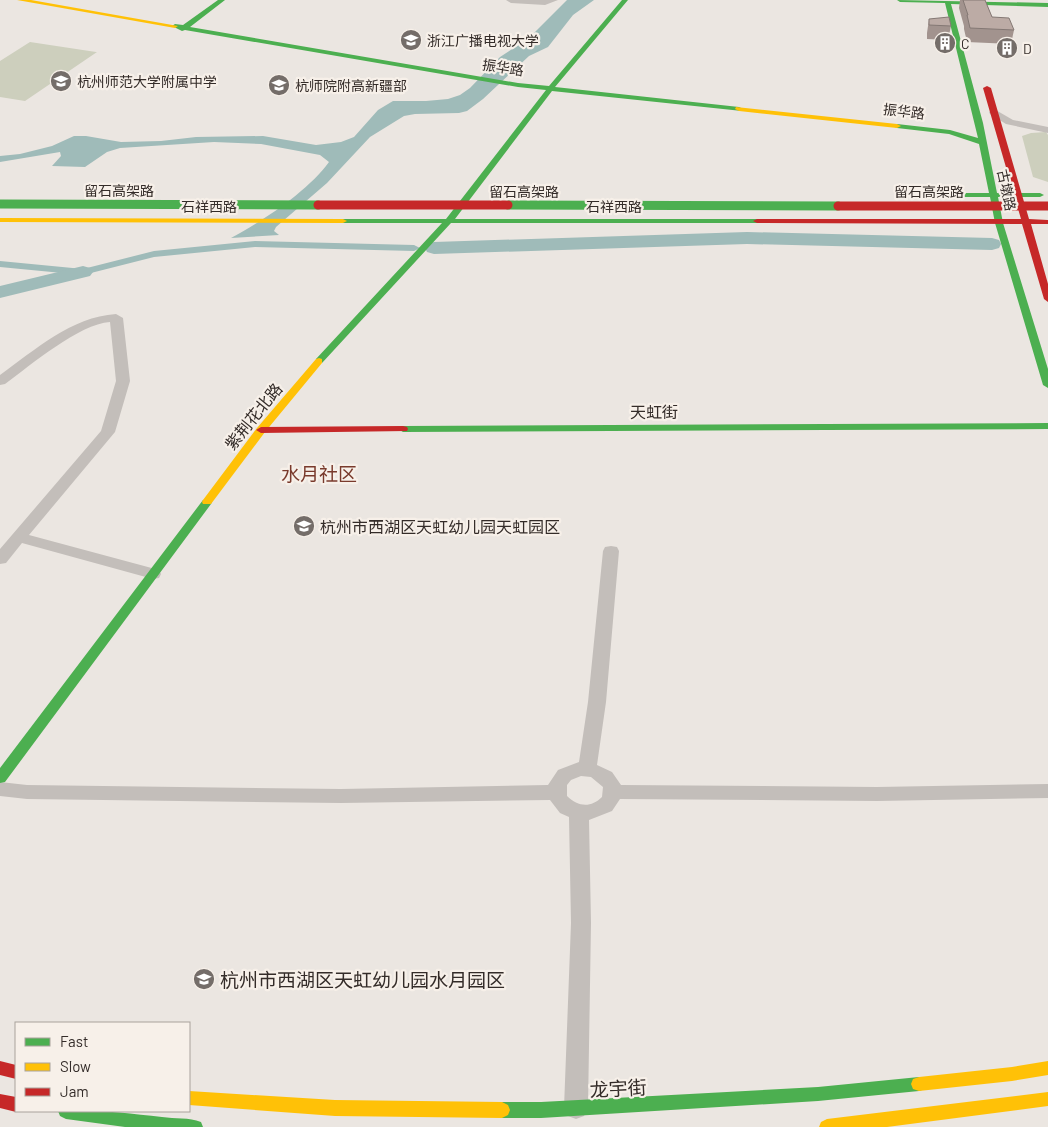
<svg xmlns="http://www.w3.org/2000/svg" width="1048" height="1127" viewBox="0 0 1048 1127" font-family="Barlow,'Noto Sans SC',sans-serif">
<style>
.green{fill:#cdcfbd}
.water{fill:#9fbbb9}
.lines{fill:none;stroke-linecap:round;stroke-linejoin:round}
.canal{fill:#9fbbb9;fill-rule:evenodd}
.river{fill:#9fbbb9;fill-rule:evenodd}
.street{fill:#c3beba;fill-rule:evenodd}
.fast{fill:#4caf50;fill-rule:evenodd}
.slow{fill:#ffc107;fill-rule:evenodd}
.jam{fill:#c62828;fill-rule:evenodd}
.fast-bridge{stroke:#4caf50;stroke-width:9}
.jam-bridge{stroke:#c62828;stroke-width:9}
.wall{fill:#a2938e}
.building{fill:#bcaba5;stroke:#847874}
.labels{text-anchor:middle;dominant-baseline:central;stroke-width:4.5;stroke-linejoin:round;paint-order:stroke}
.far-poi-label{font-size:14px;fill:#342c29;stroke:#f7f0e9;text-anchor:start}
.far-street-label{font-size:14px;fill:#342c29;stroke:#f7f0e9}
.street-label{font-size:16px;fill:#342c29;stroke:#f7f0e9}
.poi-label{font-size:16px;fill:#342c29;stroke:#f7f0e9;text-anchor:start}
.quarter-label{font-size:19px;fill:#793a2c;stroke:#f7f0e9}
.near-poi-label{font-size:19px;fill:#342c29;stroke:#f7f0e9;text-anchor:start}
.near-street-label{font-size:19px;fill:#342c29;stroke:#f7f0e9}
</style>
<rect width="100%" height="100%" fill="#ebe6e1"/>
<path class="green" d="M30 42 96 52H97L25 101 0 97V61Z
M1046 132 1048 135V182L1033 177 1022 136 1031 133Z"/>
<path class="water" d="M567 0H594L573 15 548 47 529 56 483 99 467 111 459 113 415 114 404 116 370 137 327 183 276 227 274 231 279 235 231 238C263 221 308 191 329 162L320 155 261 144 214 142 120 148 107 152 85 167 52 166 61 156 60 152 0 162V156L20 154 52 146 74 136H86L121 142 161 141 196 137 263 136 316 145 341 142 354 137 378 110 393 101H426L448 99 460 95 470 88 500 57 528 39Z"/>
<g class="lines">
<path class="canal" d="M255 241 414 245 420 248 414 251 255 247 154 257 83 275 0 267V261L83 269 154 251Z"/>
<path class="river" d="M747 232 992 238 999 240 1001 244 999 248 992 250 747 244 434 254 427 252 425 248 427 244 434 242Z
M83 266 90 268 93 272 90 276 0 298V286Z"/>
<path class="street" d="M506 0H558L545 5 511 3Z
M994 109 1013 120 1048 127V133L1006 124 990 114 989 112Z
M116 314 123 318 130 381 115 432 29 535 159 570 161 574 159 578 153 579 22 543 6 563 0 564V549L101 431 116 381 110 322C79 324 31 365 5 384L0 385V375C35 350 71 317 116 314Z
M611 546 617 547 619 551 606 702 597 765 612 772 621 785 877 787 1048 784V798L877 801 620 799 612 811 589 820 591 923 588 1108 584 1116 576 1119 568 1116 564 1108 571 923 569 817 560 813 550 800 341 803 27 799 0 796V782L27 785 341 789 548 785 558 770 579 762 588 702 603 551 605 547ZM581 776 591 777 603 787 602 797C591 808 578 807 567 796V785L571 780Z"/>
<path class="fast" d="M218 0H225L190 27 518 83 549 86 622 0H628L555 87 739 107 743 109 742 111 552 91 455 219H757L761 221 757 223H451L322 363H316V359L442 223H343L339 221 340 219H446L546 90 518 87 185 30 182 31 172 26 175 24 183 25Z
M897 0 1048 3V7L951 4 983 123 997 193H1040L1044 195 1040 197H998L1003 223 1048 369V388L1043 385 995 223 990 197H927L923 195 927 193H989L979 144 949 134 897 128 893 126 897 124 950 130 978 138 945 3 900 2Z
M1048 423V429L403 432 398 429 403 426Z
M207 499 212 502 211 504 5 782 0 783V768L203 500Z
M919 1077 925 1079 927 1084 925 1089 919 1091 818 1101 541 1118H502L496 1115 494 1110 496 1105 502 1102H541L818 1087Z
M58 1111C93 1109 127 1113 162 1117 175 1119 189 1117 201 1122L203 1127H125L66 1119 60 1116Z"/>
<path class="slow" d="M17 0H31L178 26 175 28Z
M736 107 897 124 901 126 897 128 739 111 735 109Z
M0 218 343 219 347 221 343 223 0 222Z
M319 358 322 359V363L265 432 211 504H203L202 502 203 500 257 428 316 359Z
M1048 1061V1075L1012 1081 919 1091 913 1089 911 1084 913 1079 919 1077 1012 1067Z
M189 1091 335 1100 502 1102 508 1105 510 1110 508 1115 502 1118 335 1116 189 1105Z
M1048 1092V1106L887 1127H819L821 1122 827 1119Z"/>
<path class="jam" d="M987 86 991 88 1029 219 1048 220V224H1031L1048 284V302L1044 299 1022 224 757 223 753 221 757 219H1021L983 88Z
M403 426 407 427 408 429 407 431 261 433 256 430 261 427Z
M0 1061 16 1065V1079L0 1075Z
M0 1094 16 1097V1111H18L16 1112 0 1108Z"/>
<path class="fast-bridge" d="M0 204 318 205
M508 205 838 206"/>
<path class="jam-bridge" d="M318 205H508
M838 206H1048"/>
</g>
<path class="wall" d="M960 0H985L992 17 1014 30 1011 44 967 42 964 29V26L959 8Z
M929 19 951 26 948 40 927 39V33Z"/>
<path class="building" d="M963 0H985L992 17 1009 18 1014 30 970 28 967 15H968Z
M949 17 951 26 929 25V19Z"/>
<defs>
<g id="school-disc" transform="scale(1.125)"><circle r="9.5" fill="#746d69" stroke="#f7f0e9"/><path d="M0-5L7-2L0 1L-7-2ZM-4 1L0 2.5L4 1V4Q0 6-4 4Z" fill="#fff"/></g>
<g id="building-disc" transform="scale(1.125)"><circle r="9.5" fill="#746d69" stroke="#f7f0e9"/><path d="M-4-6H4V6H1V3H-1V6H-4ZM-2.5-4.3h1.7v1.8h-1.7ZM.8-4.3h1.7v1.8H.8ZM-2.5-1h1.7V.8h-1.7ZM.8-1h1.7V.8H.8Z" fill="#fff"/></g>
</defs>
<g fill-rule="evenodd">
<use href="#school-disc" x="411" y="40"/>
<use href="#building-disc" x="945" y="43"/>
<use href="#building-disc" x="1007" y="48"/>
<use href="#school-disc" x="61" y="81"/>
<use href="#school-disc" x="279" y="85"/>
<use href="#school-disc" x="304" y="526"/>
<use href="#school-disc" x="204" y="979"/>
</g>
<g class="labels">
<g class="far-poi-label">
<text x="427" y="40">浙江广播电视大学</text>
<text x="961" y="43">C</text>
<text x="1023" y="48">D</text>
<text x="77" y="81">杭州师范大学附属中学</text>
<text x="295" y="85">杭师院附高新疆部</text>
</g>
<g class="far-street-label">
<text transform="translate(503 67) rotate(9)">振华路</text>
<text transform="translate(904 111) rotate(7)">振华路</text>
<text x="119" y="190">留石高架路</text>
<text transform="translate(1007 190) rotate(78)">古墩路</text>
<text x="524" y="191">留石高架路</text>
<text x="929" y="191">留石高架路</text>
<text x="209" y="206">石祥西路</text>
<text x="614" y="206">石祥西路</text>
</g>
<g class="street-label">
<text x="654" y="411">天虹街</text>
<text transform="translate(253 416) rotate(-51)">紫荆花北路</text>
</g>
<g class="poi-label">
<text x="320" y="526">杭州市西湖区天虹幼儿园天虹园区</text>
</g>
<g class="quarter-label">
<text x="319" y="473">水月社区</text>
</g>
<g class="near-poi-label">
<text x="220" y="979">杭州市西湖区天虹幼儿园水月园区</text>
</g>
<g class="near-street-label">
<text transform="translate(618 1088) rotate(-3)">龙宇街</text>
</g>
</g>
<rect x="15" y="1022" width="175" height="90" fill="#f7f0e9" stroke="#a9a29c"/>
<rect x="25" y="1038" width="25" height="8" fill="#4caf50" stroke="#a9a29c"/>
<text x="60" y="1047" font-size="15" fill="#342c29">Fast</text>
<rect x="25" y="1063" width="25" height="8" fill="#ffc107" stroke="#a9a29c"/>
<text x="60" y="1072" font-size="15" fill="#342c29">Slow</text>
<rect x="25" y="1088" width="25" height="8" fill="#c62828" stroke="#a9a29c"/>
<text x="60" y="1097" font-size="15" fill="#342c29">Jam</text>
</svg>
